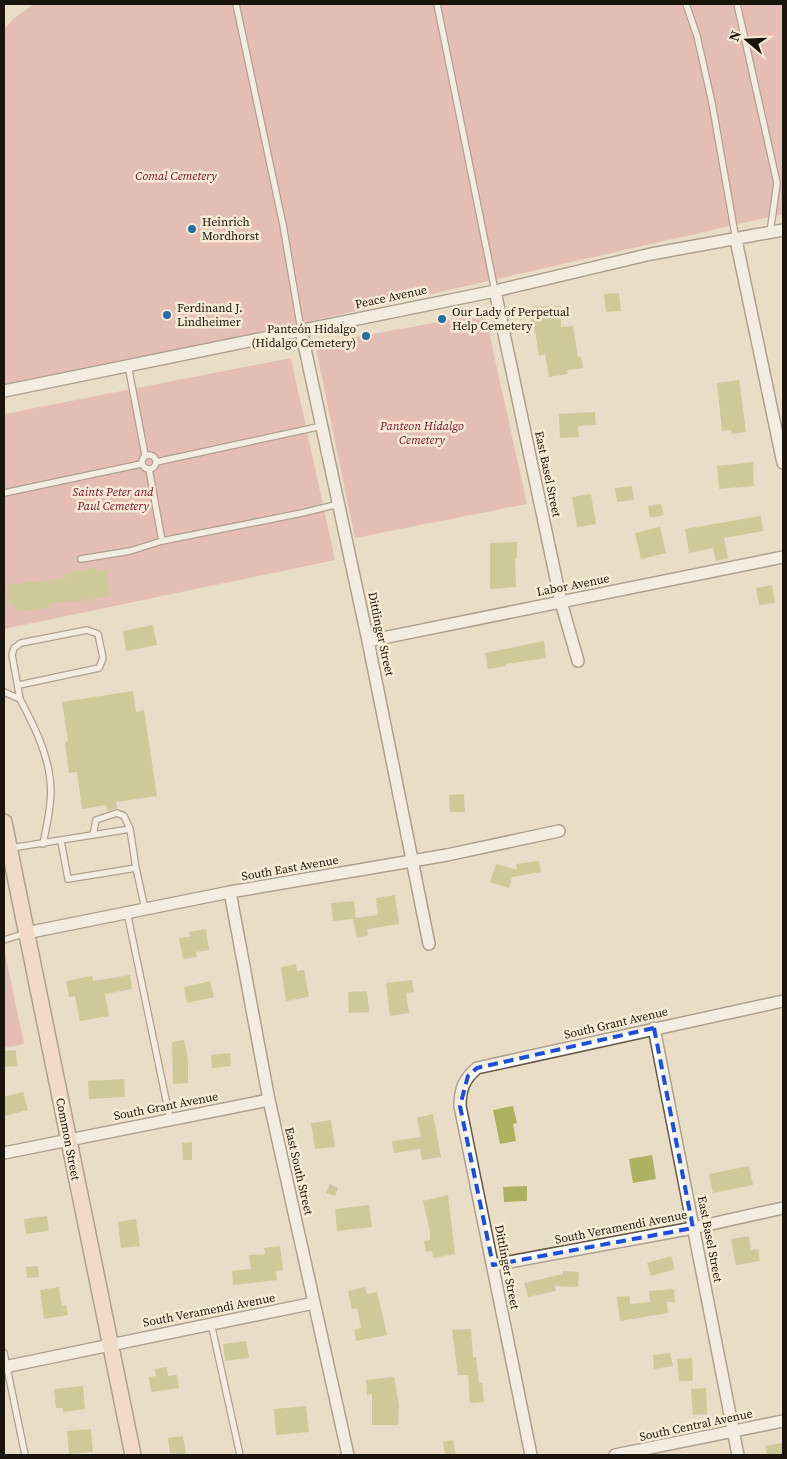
<svg xmlns="http://www.w3.org/2000/svg" width="787" height="1459" viewBox="0 0 787 1459" font-family="'Source Serif 4',serif">
<style>
.green{fill:#de999e}
.building{fill:#acb260}
.lines{fill:none;stroke-linecap:round;stroke-linejoin:round}
.lane-casing{stroke:#655a47;stroke-width:8}
.street-casing{stroke:#655a47;stroke-width:14}
.secondary-casing{stroke:#655a47;stroke-width:18}
.lane{stroke:#fff;stroke-width:5.5}
.street{stroke:#fff;stroke-width:11}
.secondary{stroke:#fbd9c7;stroke-width:15}
.marked{fill:none;stroke:#1d4ed8;stroke-width:4;stroke-dasharray:10 6;stroke-linejoin:round}
.poi-dot{fill:#256ea2;stroke:#f8ead5;stroke-width:2}
.labels{text-anchor:middle;dominant-baseline:central;stroke-width:5;stroke-linejoin:round;paint-order:stroke}
.park-label{font-size:12px;font-style:italic;fill:#760d28;stroke:#f8ead5}
.poi-label{font-size:12px;fill:#19150d;stroke:#f8ead5;text-anchor:start}
.street-label{font-size:12px;fill:#19150d;stroke:#f8ead5}
</style>
<rect width="100%" height="100%" fill="#eaddc8"/>
<path class="green" d="M34 4H783V214L4 391V30L13 19Z
M485 314 527 504 355 538 315 344Z
M291 358 335 560 4 629V414Z
M4 949 24 1044 4 1048Z"/>
<path class="building" d="M619 293 621 311 606 312 604 294Z
M561 306V327L573 326 578 357 581 356 583 368 567 370 568 374 549 377 545 354 539 356 534 323H531V307Z
M739 380 746 432 732 434 731 430 722 431 717 383Z
M595 412 596 425 578 426 579 437 560 438 559 414Z
M753 462 754 486 719 489 717 466Z
M632 486 634 500 617 502 615 488Z
M591 494 596 524 577 527 572 497Z
M661 504 664 515 650 518 648 506Z
M761 516 763 531 724 538 728 558 716 561 713 548 689 553 685 529Z
M660 527 666 553 641 559 635 533Z
M517 542V558H515L516 587 490 589V543Z
M97 567 98 571 106 570 110 596 70 603 69 601 49 604 50 608 14 612 13 605 10 606 7 585 66 578 65 573Z
M772 585 775 603 759 605 756 588Z
M153 625 157 645 126 651 123 631Z
M544 641 546 658 506 664V666L488 669 485 653Z
M133 691 136 712 144 710 157 796 116 802 117 808 107 811 106 805 82 809 77 772 69 773 65 742 68 741 62 702Z
M464 794 465 812H450L449 795Z
M539 861 541 872 512 877 509 888 490 882 496 864 517 870 516 864Z
M395 895 399 924 367 929 368 935 357 938 353 919 333 921 331 903 354 901 356 918 378 915 376 898Z
M206 929 209 950 196 952 197 957 183 959 179 938 190 937 189 932Z
M296 964 297 971 304 970 309 997 286 1001 281 967Z
M130 975 132 989 105 994 109 1016 80 1021 75 996 69 997 66 981 92 976 93 981Z
M412 980 414 992 406 993 409 1013 390 1016 386 983Z
M210 981 214 997 187 1003 184 987Z
M367 991 369 1012 349 1013 348 992Z
M184 1040 188 1059V1083L173 1084 172 1042Z
M16 1050 17 1066 4 1067V1051Z
M230 1053 231 1066 212 1068 211 1055Z
M124 1079 125 1097 89 1099 88 1081Z
M23 1092 28 1110 4 1116V1097Z
M513 1106 517 1123 513 1124 516 1141 500 1144 493 1110Z
M433 1114 441 1157 422 1160 420 1149 394 1153 392 1141 421 1137 417 1118Z
M331 1120 335 1147 315 1149 311 1123Z
M192 1142V1160H183L182 1143Z
M652 1155 656 1179 633 1183 629 1159Z
M749 1166 753 1185 713 1193 709 1174Z
M330 1184 338 1188 335 1196 326 1193Z
M527 1186V1201L504 1202 503 1187Z
M448 1195 455 1254 433 1258 432 1251 426 1252 424 1241 430 1240V1231L423 1201Z
M369 1205 372 1227 337 1231 335 1209Z
M47 1216 49 1231 26 1234 24 1219Z
M136 1219 140 1246 121 1248 118 1222Z
M749 1236 751 1250 758 1249 760 1261 736 1265 731 1239Z
M280 1246 283 1270 276 1271 277 1280 233 1285 232 1271 251 1269 249 1255 265 1254 264 1248Z
M671 1256 675 1269 651 1276 647 1263Z
M38 1266 39 1277 27 1278 26 1267Z
M563 1271 579 1272 578 1287 555 1286 556 1291 528 1297 524 1283 563 1274Z
M59 1287 62 1306 66 1305 68 1315 44 1319 40 1290Z
M365 1287 367 1294 377 1292 387 1335 356 1341 354 1330 361 1328 357 1308 352 1309 348 1291Z
M674 1289 675 1302H667L668 1313 620 1321 617 1297 630 1296V1304L650 1302 649 1291Z
M471 1329 473 1357H476L479 1383H482L484 1402 470 1403 468 1375H458L452 1330Z
M246 1341 249 1358 225 1361 223 1344Z
M670 1353 673 1366 654 1369 653 1355Z
M692 1358 693 1381H679L677 1359Z
M167 1367 168 1376 177 1375 179 1388 151 1392 149 1377 156 1376 155 1369Z
M394 1377 399 1405 398 1425H372V1394L367 1395 366 1380Z
M83 1386 85 1409 63 1412V1408H56L54 1389Z
M706 1388 707 1414 693 1415 691 1389Z
M306 1406 309 1432 276 1435 274 1409Z
M91 1429 93 1452 69 1454 67 1431Z
M183 1436 186 1455H170L168 1438Z
M453 1440 456 1455H445L443 1442Z
M783 1443V1455H767L765 1446Z"/>
<g class="lines">
<g class="lane-casing">
<path id="lane" d="M236 4 283 225 301 330
M437 4 495 291
M686 4 697 36 712 103 736 240
M737 4 777 183 770 233
M128 365 145 455
M142 462a7 7 0 1 1 14 0a7 7 0 1 1-14 0Z
M156 462 322 426
M149 469 162 541 302 513 339 504
M4 493 141 464
M81 559 130 551 162 541
M19 685 99 668 103 658 98 634 87 630 21 643 14 648 12 655 20 699
M4 692 20 699C33 724 47 751 50 779 53 800 47 823 43 844
M93 835 96 820 117 813 124 816 130 829
M11 848 130 829 136 868 68 879 61 841
M136 868 145 909
M127 912 170 1119
M4 940 26 933
M211 1323 240 1455
M4 1353 25 1455"/>
</g>
<g class="street-casing">
<path id="street" d="M736 240 783 463
M495 291 561 602 578 661
M301 330 368 641 429 944
M4 391 495 291 651 254 783 230
M368 641 783 557
M230 892 269 1100 348 1455
M26 933 230 892 447 855 559 831
M654 1028 738 1455
M4 1153 269 1100
M493 1265 693 1228 783 1208
M4 1367 314 1303
M531 1455 460 1106C460 1089 464 1079 477 1068L783 1001
M615 1455 783 1421"/>
</g>
<g class="secondary-casing">
<path id="secondary" d="M4 822 133 1455"/>
</g>
<use href="#lane" class="lane"/>
<use href="#street" class="street"/>
<use href="#secondary" class="secondary"/>
</g>
<path d="M0 0H787V1459H0ZM654 1028 693 1228 493 1265 460 1106 468 1076 477 1068Z" fill="#eaddc8" fill-opacity=".55" fill-rule="evenodd"/>
<path class="marked" d="M654 1028 693 1228 493 1265 460 1106 468 1076 477 1068Z"/>
<g class="poi-dot">
<circle cx="192" cy="229" r="5"/>
<circle cx="167" cy="315" r="5"/>
<circle cx="442" cy="319" r="5"/>
<circle cx="366" cy="336" r="5"/>
</g>
<g class="labels">
<g class="park-label">
<text x="176" y="176">Comal Cemetery</text>
<text x="422" y="426">Panteon Hidalgo<tspan x="422" dy="14">Cemetery</tspan></text>
<text x="113" y="492">Saints Peter and<tspan x="113" dy="14">Paul Cemetery</tspan></text>
</g>
<g class="poi-label">
<text x="202" y="222">Heinrich<tspan x="202" dy="14">Mordhorst</tspan></text>
<text x="177" y="308">Ferdinand J.<tspan x="177" dy="14">Lindheimer</tspan></text>
<text x="452" y="312">Our Lady of Perpetual<tspan x="452" dy="14">Help Cemetery</tspan></text>
<text x="356" y="329" text-anchor="end">Panteón Hidalgo<tspan x="356" dy="14">(Hidalgo Cemetery)</tspan></text>
</g>
<g class="street-label">
<text transform="translate(391 297) rotate(-12)">Peace Avenue</text>
<text transform="translate(548 474) rotate(78)">East Basel Street</text>
<text transform="translate(573 585) rotate(-11)">Labor Avenue</text>
<text transform="translate(381 634) rotate(78)">Dittlinger Street</text>
<text transform="translate(290 868) rotate(-10)">South East Avenue</text>
<text transform="translate(616 1023) rotate(-13)">South Grant Avenue</text>
<text transform="translate(166 1106) rotate(-11)">South Grant Avenue</text>
<text transform="translate(68 1139) rotate(79)">Common Street</text>
<text transform="translate(299 1171) rotate(77)">East South Street</text>
<text transform="translate(621 1227) rotate(-11)">South Veramendi Avenue</text>
<text transform="translate(710 1239) rotate(79)">East Basel Street</text>
<text transform="translate(507 1267) rotate(79)">Dittlinger Street</text>
<text transform="translate(209 1310) rotate(-11)">South Veramendi Avenue</text>
<text transform="translate(696 1425) rotate(-12)">South Central Avenue</text>
</g>
</g>
<rect width="787" height="1459" fill="none" stroke="#19150d" stroke-width="10"/>
<g transform="translate(747 40) rotate(289)" stroke="#f8ead5" stroke-width="4" paint-order="stroke">
<path d="M0-4L9 19L0 12L-9 19Z" fill="#19150d"/>
<text y="-8" font-size="14" font-weight="bold" text-anchor="middle" fill="#19150d">N</text>
</g>
</svg>
